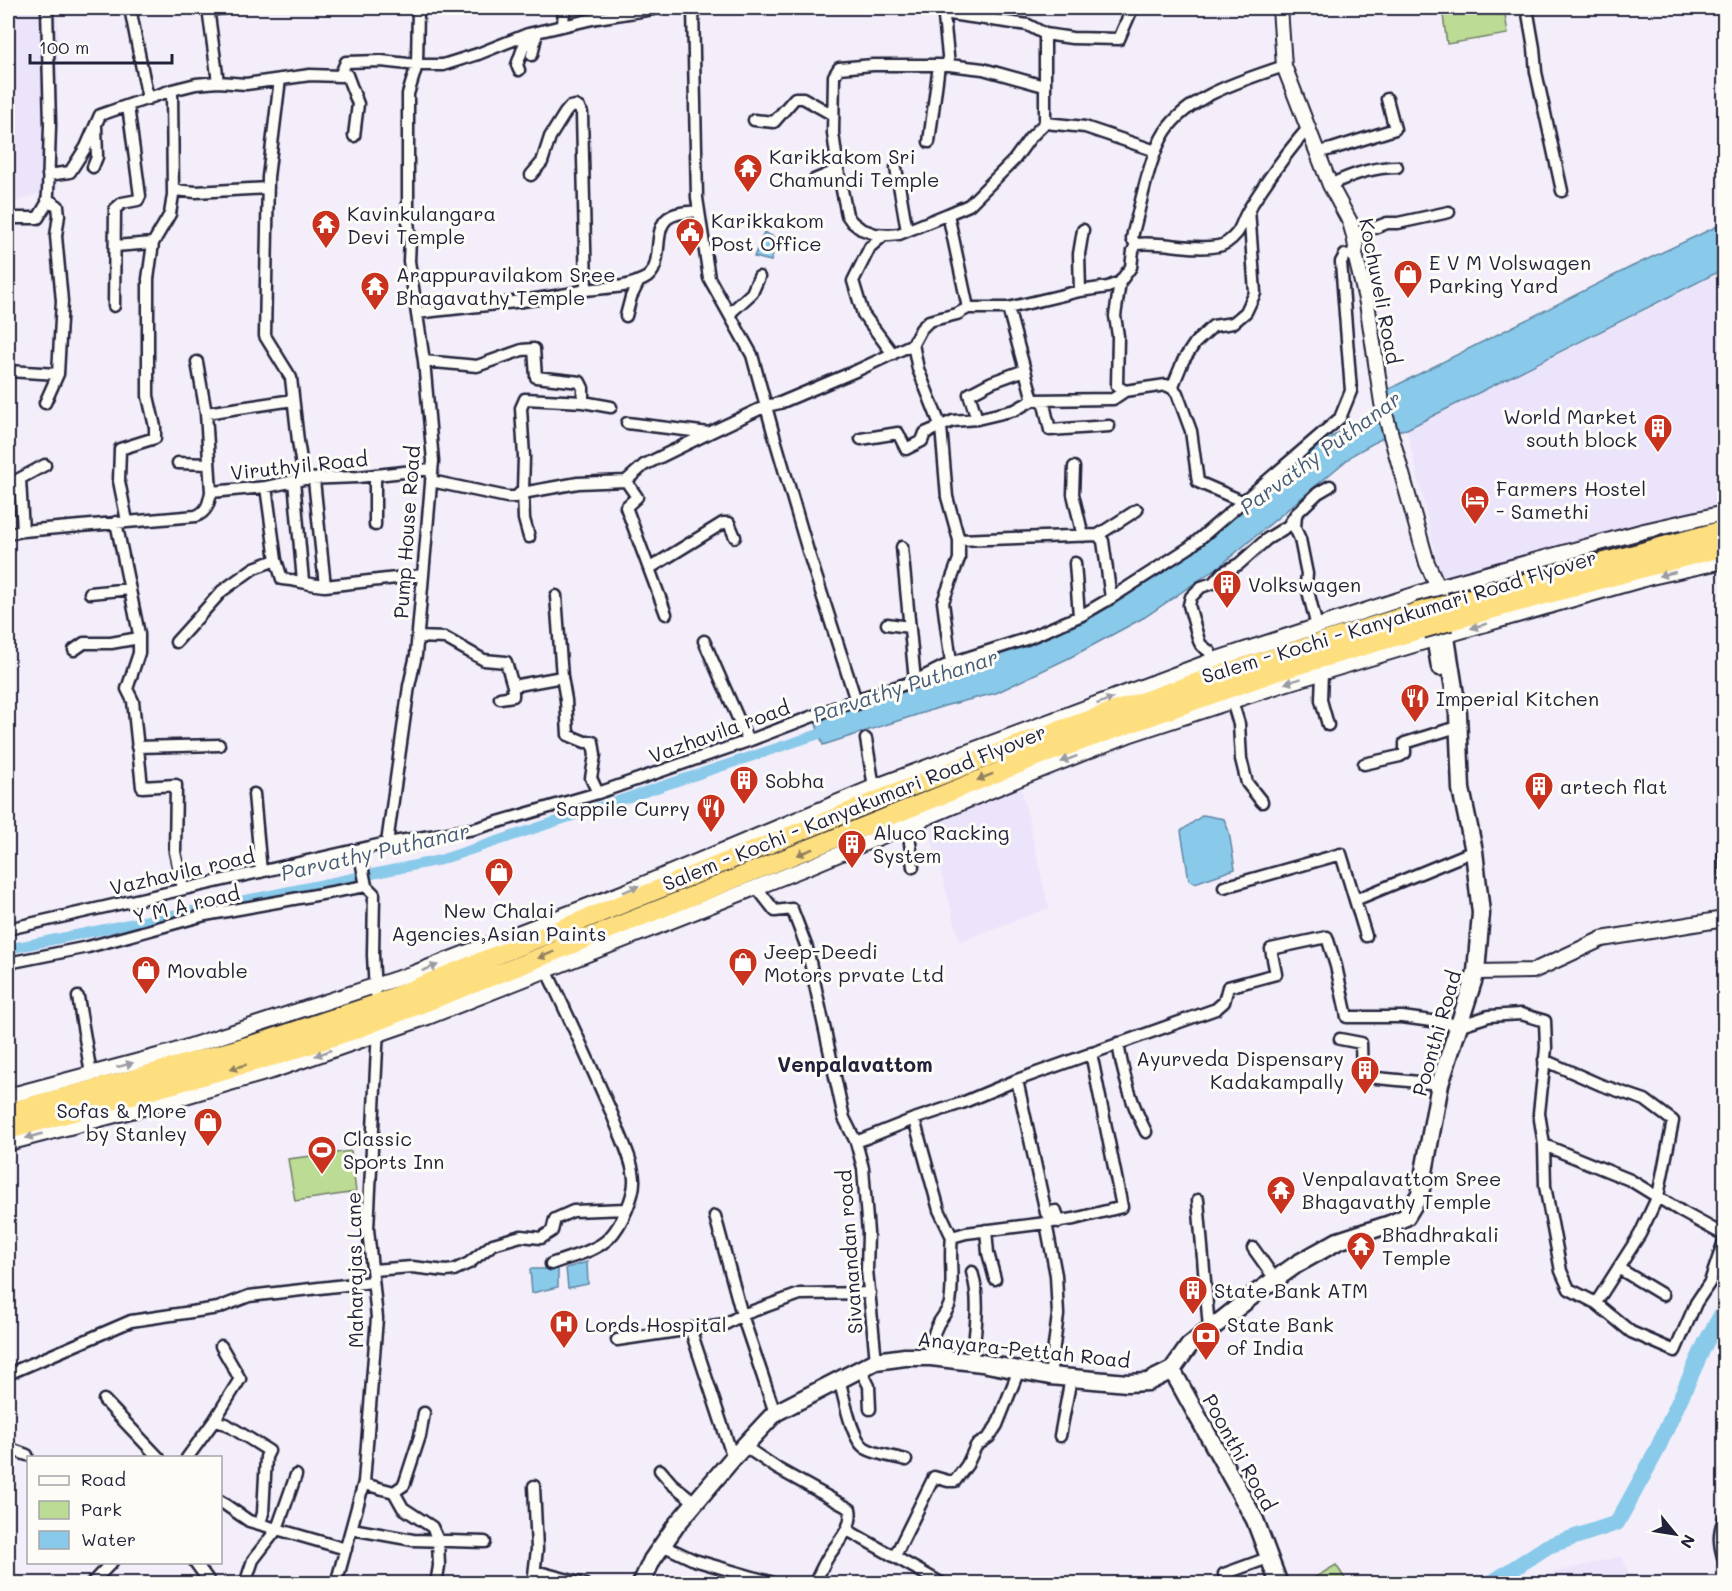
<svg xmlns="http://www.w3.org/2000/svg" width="1732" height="1591" viewBox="0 0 1732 1591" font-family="Mali,sans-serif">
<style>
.built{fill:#ece4fb}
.green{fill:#bcdb94;stroke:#6f7e68;stroke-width:1.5}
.water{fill:#89c9ea;stroke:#6086a4;stroke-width:1.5}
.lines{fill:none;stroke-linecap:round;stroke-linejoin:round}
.canal{stroke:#89c9ea;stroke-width:10}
.river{stroke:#89c9ea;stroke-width:16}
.minor-casing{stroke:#22223b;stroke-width:15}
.tertiary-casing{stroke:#22223b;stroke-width:18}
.secondary-casing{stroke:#22223b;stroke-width:21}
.trunk-casing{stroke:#22223b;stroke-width:22}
.minor{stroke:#fdfcf7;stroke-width:10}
.tertiary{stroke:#fdfcf7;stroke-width:14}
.secondary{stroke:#fdfcf7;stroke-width:16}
.trunk{stroke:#fedf80;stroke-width:18}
.trunk-bridge-casing{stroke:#22223b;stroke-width:22;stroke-linecap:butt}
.trunk-bridge{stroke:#fedf80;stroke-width:18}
.oneway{fill:#9a9aa2}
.oneway2{fill:#90805e}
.labels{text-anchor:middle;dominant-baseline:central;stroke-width:6;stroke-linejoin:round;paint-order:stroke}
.poi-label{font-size:20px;fill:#22223b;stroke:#fdfcf7;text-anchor:start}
.street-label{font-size:20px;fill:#22223b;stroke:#fdfcf7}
.water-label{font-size:21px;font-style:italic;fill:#465c78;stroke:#fdfcf7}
.neighbourhood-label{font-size:21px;font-weight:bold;fill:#22223b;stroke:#fdfcf7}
</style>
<rect width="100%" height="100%" fill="#f3eef9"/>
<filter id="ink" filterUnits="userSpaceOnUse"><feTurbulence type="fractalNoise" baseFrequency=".0167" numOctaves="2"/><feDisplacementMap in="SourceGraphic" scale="12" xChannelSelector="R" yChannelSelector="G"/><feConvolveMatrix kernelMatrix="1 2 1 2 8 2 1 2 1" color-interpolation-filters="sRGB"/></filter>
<g filter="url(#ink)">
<path class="built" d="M37 8H58V187L8 204V13Z
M1724 271V503L1441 577 1407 429Z
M1020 784 1049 908 960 941 928 826Z
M1622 1556 1632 1583H1510Z"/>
<path class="green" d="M1442 8H1504L1508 34 1447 44Z
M351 1151 356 1192 295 1201 288 1159Z
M1336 1565 1348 1583H1315L1312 1579Z"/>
<path class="water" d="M1724 223V269L1407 429 1395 431 1354 454 1221 565 1145 617 1071 657 996 693 944 706 823 745 815 721 1030 644 1105 609 1161 574 1325 441 1386 403 1389 389 1631 267Z
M764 232 777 239 771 261 754 257Z
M1203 815 1224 819 1229 832 1235 869 1195 883 1189 880 1181 831Z
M587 1262 588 1284 568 1288 566 1268Z
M530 1269H558V1287L532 1293Z"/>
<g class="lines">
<path class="canal" d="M8 949 440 860 831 730"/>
<path class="river" d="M1490 1584 1548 1546 1617 1523 1655 1454 1706 1342 1724 1310"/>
<g class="minor-casing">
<path id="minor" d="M130 8 148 99
M208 8 218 82
M693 8 697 198 709 278 752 355 773 432 808 551 857 704
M943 8 949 65H873L839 68 834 76 833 133 838 170 847 215 852 222 861 229 875 234 889 235 899 234 948 214
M1135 8 1132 9 1119 39 1072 38 1045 34V123L1085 127 1156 151
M1527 8 1534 48 1536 72 1562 191
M208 10 224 8
M943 13 1028 25 1045 34
M563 26 564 8
M532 55 537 32
M949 65 983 69 1044 86
M519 70 517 65 528 34
M340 76 347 75 358 104 354 136
M280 79 268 177 265 336 291 378 298 441 304 479
M754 120 774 122 795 98H803L833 115
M929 142 939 65
M1318 152 1332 149 1395 129 1387 99
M93 167 97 157 96 126
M896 168 907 231
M48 175 70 172 86 147 100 115 172 90 196 84 218 82 246 84 310 75 340 76 346 62 381 61 417 65H443L478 54 528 34 597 18 659 8
M531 175 542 162 550 137 565 113 570 107 575 106 579 108 582 113 586 290
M814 180 838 170
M1330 185C1352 174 1373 167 1397 167
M173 190 196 192 268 188
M8 220 15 218H38L47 203 48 193 50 125 47 8
M884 235 870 247 853 281 863 314 893 354
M1354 236 1387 223H1398L1449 212
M1136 244 1132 239 1133 233C1141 204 1149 157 1165 132 1189 95 1244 80 1284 66
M115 246 153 243
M1120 282 1115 316 1118 336 1117 386 1125 391 1166 385 1172 388 1177 393 1191 431 1198 482 1244 502
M1080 291 1079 254 1083 230
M114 306 115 209 122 203 138 200 140 196 128 106
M968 308 948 214 969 205 1014 160 1030 138 1045 123
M1008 308 1033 400
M417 313C467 307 518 303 568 294 574 293 579 291 586 290 605 287 625 289 644 279 666 268 651 231 668 218 676 212 690 212 699 211
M729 314 752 293 759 277
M626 316 631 297 639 281
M913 344 918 369 941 427 947 497 959 540V559L943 602 951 663
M424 361 477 366 522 350 534 349 536 377 580 382 583 388V402
M197 362 206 413 211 492
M8 371 58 374
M1172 388 1183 361 1195 343 1213 326 1233 323 1246 312 1255 293 1249 209
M1043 400 1050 430 1109 426
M45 403 58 374 62 301 56 236 59 215 58 206 47 199
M206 413 293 400
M977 419 969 394 992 382 1025 370
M627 423 709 433 766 406 780 403 858 370 913 344 921 329 929 321 957 314 968 308H1008L1080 291 1108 287 1120 282 1131 267 1133 251 1136 244C1164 241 1191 251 1218 246 1226 245 1232 239 1237 233 1242 226 1244 216 1249 209 1267 180 1287 152 1309 127
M861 439 898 433 906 449 922 441 925 433 953 421 977 419 1015 410 1033 400 1113 399 1125 391
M178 463 208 464
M1074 467 1073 494 1083 536
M375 475V525
M20 479 23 531
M314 480 325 586
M294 481 303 581
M431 481 507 497H516L523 490 524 457 521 408 525 399 583 402 611 407
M626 481 644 465 709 433
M8 485 45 465
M127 521 119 481 120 449 155 438V427L148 396V279L153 243 170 214 173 195 172 90
M116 522 139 634V653L127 689 133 701 142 787 176 785 175 852 183 889
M8 534 23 531 196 516C207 512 209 503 211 492L266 487 304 479 358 477 431 469
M1098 535 1137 510
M529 537 524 519 523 490 528 492 578 483 626 481 637 497 626 507 666 614
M959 540 1098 535 1103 541 1111 598
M902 547 915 681
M276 560 282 579C297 580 310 585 325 586L423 575
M1075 563 1079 616
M650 568 723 523H729L735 537
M90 593 130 589
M556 596 562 677
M887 624 909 627
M1317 627 1306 583 1307 574 1300 539 1295 528 1296 514 1318 493 1330 486
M417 637 445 638 484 660 506 662 513 686
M704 641 748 741
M176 642 222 591 254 568 276 560 266 487
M74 650 84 643H111L139 638
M1211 661 1210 652 1201 645 1199 641 1189 605 1191 597 1201 587 1213 583 1222 573 1239 564 1267 539 1288 526 1296 514
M1322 672 1321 700 1328 725
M500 698 513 696V686L562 677 566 700 568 735 585 742H593L595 755 591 778 598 793
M1232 701 1239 724 1241 759 1247 783 1262 802
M866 739 874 787
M137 747 219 745
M1364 764 1400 756 1405 753V743L1457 727
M254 794 261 872
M908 826 913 867
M387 843 409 686 416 655 433 461 424 361 409 261 410 239 408 221V94L417 65 418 8
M359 850 366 886
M1724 854V876
M1224 887 1341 854 1366 936
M757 888 775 911 792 909 807 948 844 1118 856 1142 863 1168 868 1233 867 1270 876 1361
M1355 900 1474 851
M8 929 387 843 474 829 598 793 748 741 855 700 915 681 951 663 1026 639 1082 615 1111 598 1190 547 1340 418 1351 391 1341 262 1345 255 1355 254
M8 963 88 947 205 915 366 886 374 894 373 955 375 992
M547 972C570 1019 591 1066 612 1114 619 1133 633 1160 634 1179 635 1196 621 1226 609 1238 595 1252 569 1257 551 1264
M78 997 91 1074
M1340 1039 1361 1043 1362 1075 1366 1077 1440 1084
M1118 1043C1123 1075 1131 1103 1146 1132
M1544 1060 1601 1085 1645 1100 1673 1121 1658 1196 1640 1234 1596 1303
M1017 1080 1046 1213 1056 1211 1059 1222
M914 1119 939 1210 952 1237
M856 1142 914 1119 962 1103 1017 1080 1216 1009 1224 1002 1228 987 1276 974 1271 949 1327 937 1336 966 1347 1017H1402L1461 1025 1489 1016 1521 1014 1545 1021 1546 1048 1539 1113 1544 1145 1545 1186 1561 1271 1569 1289 1596 1303 1631 1332 1675 1351 1696 1303 1710 1282 1724 1241
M1544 1145 1630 1180 1682 1212 1724 1235
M1198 1200 1209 1328
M715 1216 742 1315 775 1413
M986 1230 988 1253 995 1279
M1253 1248 1275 1279
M1618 1268 1663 1295
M373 1270 412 1267 446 1271 454 1270 469 1263 493 1244 521 1236 541 1238 552 1231 555 1219 573 1211 626 1209
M690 1328 733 1458
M617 1340 725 1324 742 1315 800 1294 870 1293
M931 1357C931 1345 932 1335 938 1324 942 1317 948 1311 950 1303 954 1281 949 1259 952 1237L966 1233 1046 1223
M972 1362C975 1333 981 1300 972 1272
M860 1368 869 1386 870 1409
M8 1374 131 1321 218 1308 249 1296 372 1282
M1050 1376 1058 1315 1056 1275 1046 1223 1074 1219 1122 1207 1091 1053
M839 1379C844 1396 851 1439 865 1448 877 1455 893 1456 906 1460
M104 1400 159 1458
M214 1421 240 1379 221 1346
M1060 1436 1071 1378
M744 1446 778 1469 850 1509C854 1527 837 1543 828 1557 823 1565 819 1575 814 1584
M8 1448 27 1455
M187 1458 214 1421 226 1424 269 1451 266 1457 263 1513 260 1524
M660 1470 672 1484 696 1503
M364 1484 394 1492 403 1508 432 1527 438 1540 439 1566 436 1584
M394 1492 404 1485 420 1436 424 1413
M220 1501 249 1521 346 1549
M1724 1519C1718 1534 1719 1544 1724 1560
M352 1529 413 1540 485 1542
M847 1530 943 1584
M662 1545 694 1560 770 1582
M895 1556 934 1477 948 1481H955L967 1465 976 1446 989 1437 997 1425 1019 1370
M195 1562 211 1584
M535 1571 584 1584
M1224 1574 1268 1558
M91 1584 112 1562
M245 1584 253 1560 277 1529 296 1475
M336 1584 364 1482 377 1318 368 1229 378 1028
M533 1584 537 1549 534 1486"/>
</g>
<g class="tertiary-casing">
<path id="tertiary" d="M1280 8 1284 66 1330 185 1350 222 1354 236 1356 247 1355 254 1367 303 1382 403 1427 563 1438 587
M1476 972 1533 971 1602 939 1724 919
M8 1096 169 1053 414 973 627 891 874 787 1211 661 1438 587 1644 531 1724 513
M8 1143 158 1104 275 1070 428 1017 813 865 1023 777 1131 734 1284 684 1447 635 1651 577 1724 561"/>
</g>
<g class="secondary-casing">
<path id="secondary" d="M1431 613 1440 667
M641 1584 652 1560 677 1524 733 1458 775 1413 876 1361 905 1357H931L982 1363 1050 1376 1127 1383 1148 1382 1172 1370
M1279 1584 1255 1520 1172 1370 1189 1346 1256 1293 1297 1264 1338 1241 1390 1224 1406 1217 1420 1194 1440 1084 1476 972 1481 913 1474 851 1461 789 1458 714 1438 587"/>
</g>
<g class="trunk-casing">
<path id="trunk" d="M1448 604 1724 530
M1450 621 1647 567 1724 547
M8 1112 126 1081 265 1041 376 1004 888 796 1034 739 1218 675 1417 612
M8 1130 285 1053 354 1030 511 969 1039 756 1278 671 1422 629"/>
</g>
<use href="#minor" class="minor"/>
<use href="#tertiary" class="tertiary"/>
<use href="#secondary" class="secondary"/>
<use href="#trunk" class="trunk"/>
<g class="trunk-bridge-casing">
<path id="trunk-bridge" d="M1417 612 1448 604
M1422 629 1450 621"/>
</g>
<use href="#trunk-bridge" class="trunk-bridge"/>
</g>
<defs><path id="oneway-solid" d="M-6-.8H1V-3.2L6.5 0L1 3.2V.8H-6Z" transform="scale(1.5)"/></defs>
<g class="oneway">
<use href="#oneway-solid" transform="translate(1667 574) rotate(167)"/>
<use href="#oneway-solid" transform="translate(1479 626) rotate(164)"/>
<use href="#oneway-solid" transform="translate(1293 681) rotate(163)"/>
<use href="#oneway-solid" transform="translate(1105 701) rotate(-20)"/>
<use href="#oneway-solid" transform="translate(1069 759) rotate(159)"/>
<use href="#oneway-solid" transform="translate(631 889) rotate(-23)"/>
<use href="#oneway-solid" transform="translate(430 968) rotate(-21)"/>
<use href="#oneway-solid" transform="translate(323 1053) rotate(160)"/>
<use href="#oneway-solid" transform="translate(125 1065) rotate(-15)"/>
<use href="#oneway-solid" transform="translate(34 1136) rotate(165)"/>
</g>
<g class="oneway2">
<use href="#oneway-solid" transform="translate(985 777) rotate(158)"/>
<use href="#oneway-solid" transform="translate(805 852) rotate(158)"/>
<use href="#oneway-solid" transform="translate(546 955) rotate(158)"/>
<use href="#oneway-solid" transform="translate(238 1067) rotate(164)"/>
</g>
</g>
<defs>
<g id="temple-pin" transform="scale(1.5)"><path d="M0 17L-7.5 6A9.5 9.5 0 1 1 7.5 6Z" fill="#c8321e" stroke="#fdfcf7"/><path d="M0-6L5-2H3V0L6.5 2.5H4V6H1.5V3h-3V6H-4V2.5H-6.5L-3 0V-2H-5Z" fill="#fff"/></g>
<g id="civic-pin" transform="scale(1.5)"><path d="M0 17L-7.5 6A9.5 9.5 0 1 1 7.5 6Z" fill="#c8321e" stroke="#fdfcf7"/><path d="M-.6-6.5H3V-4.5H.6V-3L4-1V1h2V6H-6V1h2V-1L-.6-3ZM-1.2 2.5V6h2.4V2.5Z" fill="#fff"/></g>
<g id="shop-pin" transform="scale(1.5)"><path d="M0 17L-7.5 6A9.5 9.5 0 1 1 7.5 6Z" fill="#c8321e" stroke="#fdfcf7"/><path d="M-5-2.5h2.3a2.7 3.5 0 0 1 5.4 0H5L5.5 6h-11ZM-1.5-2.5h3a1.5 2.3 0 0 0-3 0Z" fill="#fff"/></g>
<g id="building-pin" transform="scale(1.5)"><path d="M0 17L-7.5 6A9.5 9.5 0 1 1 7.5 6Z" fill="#c8321e" stroke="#fdfcf7"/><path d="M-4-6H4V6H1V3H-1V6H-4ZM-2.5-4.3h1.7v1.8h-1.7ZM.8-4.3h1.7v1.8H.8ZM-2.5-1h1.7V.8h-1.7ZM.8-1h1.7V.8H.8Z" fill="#fff"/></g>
<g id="hotel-pin" transform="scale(1.5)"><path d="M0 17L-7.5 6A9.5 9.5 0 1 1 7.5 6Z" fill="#c8321e" stroke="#fdfcf7"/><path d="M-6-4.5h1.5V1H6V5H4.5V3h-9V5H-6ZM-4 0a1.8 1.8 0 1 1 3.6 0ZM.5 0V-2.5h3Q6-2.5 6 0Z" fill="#fff"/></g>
<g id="restaurant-pin" transform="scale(1.5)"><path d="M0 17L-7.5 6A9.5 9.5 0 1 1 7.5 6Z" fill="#c8321e" stroke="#fdfcf7"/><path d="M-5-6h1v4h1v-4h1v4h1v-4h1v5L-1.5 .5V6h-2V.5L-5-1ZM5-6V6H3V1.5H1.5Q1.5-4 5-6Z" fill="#fff"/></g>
<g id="stadium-pin" transform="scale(1.5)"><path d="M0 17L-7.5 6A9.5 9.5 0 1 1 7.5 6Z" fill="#c8321e" stroke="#fdfcf7"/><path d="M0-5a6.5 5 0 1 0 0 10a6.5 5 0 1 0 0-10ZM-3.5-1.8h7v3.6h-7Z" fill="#fff"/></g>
<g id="hospital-pin" transform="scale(1.5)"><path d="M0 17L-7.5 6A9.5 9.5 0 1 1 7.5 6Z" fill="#c8321e" stroke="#fdfcf7"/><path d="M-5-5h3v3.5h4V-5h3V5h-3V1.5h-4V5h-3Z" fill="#fff"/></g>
<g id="bank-pin" transform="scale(1.5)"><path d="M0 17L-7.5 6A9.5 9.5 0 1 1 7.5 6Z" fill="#c8321e" stroke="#fdfcf7"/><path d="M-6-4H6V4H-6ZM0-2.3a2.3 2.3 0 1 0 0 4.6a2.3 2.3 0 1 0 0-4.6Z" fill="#fff"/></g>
</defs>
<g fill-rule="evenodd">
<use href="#temple-pin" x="748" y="168"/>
<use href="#temple-pin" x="326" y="224"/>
<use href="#civic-pin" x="690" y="232"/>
<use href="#shop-pin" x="1408" y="274"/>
<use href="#temple-pin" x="375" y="286"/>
<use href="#building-pin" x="1658" y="428"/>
<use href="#hotel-pin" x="1475" y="500"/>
<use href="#building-pin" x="1227" y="584"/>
<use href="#restaurant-pin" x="1415" y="698"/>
<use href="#building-pin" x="744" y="780"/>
<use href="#building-pin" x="1539" y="786"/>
<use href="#restaurant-pin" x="711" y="808"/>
<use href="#building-pin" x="852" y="844"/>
<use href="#shop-pin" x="499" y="872"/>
<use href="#shop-pin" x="743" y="962"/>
<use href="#shop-pin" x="146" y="970"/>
<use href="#building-pin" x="1365" y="1070"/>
<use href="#shop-pin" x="208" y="1122"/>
<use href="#stadium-pin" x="322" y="1150"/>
<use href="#temple-pin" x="1281" y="1190"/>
<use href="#temple-pin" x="1361" y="1246"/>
<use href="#building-pin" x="1193" y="1290"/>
<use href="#hospital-pin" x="564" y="1324"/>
<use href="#bank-pin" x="1206" y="1336"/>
</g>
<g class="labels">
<g class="poi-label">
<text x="769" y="156">Karikkakom Sri<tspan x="769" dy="23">Chamundi Temple</tspan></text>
<text x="347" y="213">Kavinkulangara<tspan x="347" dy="23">Devi Temple</tspan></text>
<text x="711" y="220">Karikkakom<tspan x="711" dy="23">Post Office</tspan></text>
<text x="1429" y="262">E V M Volswagen<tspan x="1429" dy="23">Parking Yard</tspan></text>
<text x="396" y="274">Arappuravilakom Sree<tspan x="396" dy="23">Bhagavathy Temple</tspan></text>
<text x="1637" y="416" text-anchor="end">World Market<tspan x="1637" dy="23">south block</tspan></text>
<text x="1496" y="488">Farmers Hostel<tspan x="1496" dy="23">- Samethi</tspan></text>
<text x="1248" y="584">Volkswagen</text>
<text x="1436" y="698">Imperial Kitchen</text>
<text x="765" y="780">Sobha</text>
<text x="1560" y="786">artech flat</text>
<text x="690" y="808" text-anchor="end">Sappile Curry</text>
<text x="873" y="832">Aluco Racking<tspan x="873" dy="23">System</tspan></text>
<text x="499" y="910" text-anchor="middle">New Chalai<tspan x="499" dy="23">Agencies,Asian Paints</tspan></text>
<text x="764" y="951">Jeep-Deedi<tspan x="764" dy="23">Motors prvate Ltd</tspan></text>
<text x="167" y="970">Movable</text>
<text x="1344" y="1058" text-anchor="end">Ayurveda Dispensary<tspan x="1344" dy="23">Kadakampally</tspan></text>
<text x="187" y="1110" text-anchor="end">Sofas &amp; More<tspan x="187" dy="23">by Stanley</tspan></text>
<text x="343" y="1138">Classic<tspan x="343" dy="23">Sports Inn</tspan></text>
<text x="1302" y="1178">Venpalavattom Sree<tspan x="1302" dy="23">Bhagavathy Temple</tspan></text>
<text x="1382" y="1234">Bhadhrakali<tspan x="1382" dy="23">Temple</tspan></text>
<text x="1214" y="1290">State Bank ATM</text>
<text x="585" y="1324">Lords Hospital</text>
<text x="1227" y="1324">State Bank<tspan x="1227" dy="23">of India</tspan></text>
</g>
<g class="street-label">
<text transform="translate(1381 291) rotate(79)">Kochuveli Road</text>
<text transform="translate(299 465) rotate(-6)">Viruthyil Road</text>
<text transform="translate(406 532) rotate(-86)">Pump House Road</text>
<text transform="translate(1399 616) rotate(-17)">Salem - Kochi - Kanyakumari Road Flyover</text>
<text transform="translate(719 731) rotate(-20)">Vazhavila road</text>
<text transform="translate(854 807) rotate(-22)">Salem - Kochi - Kanyakumari Road Flyover</text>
<text transform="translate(182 871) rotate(-13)">Vazhavila road</text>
<text transform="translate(186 904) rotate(-13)">Y M A road</text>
<text transform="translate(1436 1033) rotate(-74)">Poonthi Road</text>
<text transform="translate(849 1252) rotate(-94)">Sivanandan road</text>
<text transform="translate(354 1270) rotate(-91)">Maharajas Lane</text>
<text transform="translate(1024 1349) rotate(6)">Anayara-Pettah Road</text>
<text transform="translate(1240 1452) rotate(61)">Poonthi Road</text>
</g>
<g class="water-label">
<text transform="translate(1320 452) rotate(-36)">Parvathy Puthanar</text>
<text transform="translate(905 685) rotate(-18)">Parvathy Puthanar</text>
<text transform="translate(375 851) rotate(-13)">Parvathy Puthanar</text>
</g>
<g class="neighbourhood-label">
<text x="855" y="1063">Venpalavattom</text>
</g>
</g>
<rect width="1732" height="1591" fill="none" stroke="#fdfcf7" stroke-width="30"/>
<rect x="15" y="15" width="1702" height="1561" fill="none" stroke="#22223b" stroke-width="2" filter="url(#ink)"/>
<rect x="27" y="1456" width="195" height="108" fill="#fdfcf7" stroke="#a5a5ac" stroke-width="1.5"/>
<rect x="39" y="1476" width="30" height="9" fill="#fdfcf7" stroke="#a5a5ac" stroke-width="1.5"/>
<text x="81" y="1486" font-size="18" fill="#22223b">Road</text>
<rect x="39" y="1501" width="30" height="18" fill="#bcdb94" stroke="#a5a5ac" stroke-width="1.5"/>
<text x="81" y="1516" font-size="18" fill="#22223b">Park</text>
<rect x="39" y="1531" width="30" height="18" fill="#89c9ea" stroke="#a5a5ac" stroke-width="1.5"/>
<text x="81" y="1546" font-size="18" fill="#22223b">Water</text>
<g transform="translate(1675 1534) rotate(120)" stroke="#fdfcf7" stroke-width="4.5" paint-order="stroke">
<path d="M0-4.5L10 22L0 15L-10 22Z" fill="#22223b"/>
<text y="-9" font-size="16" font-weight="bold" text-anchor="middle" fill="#22223b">N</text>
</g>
<path d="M30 54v9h142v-9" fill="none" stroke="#22223b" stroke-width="3"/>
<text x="39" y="54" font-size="18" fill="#22223b" stroke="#fdfcf7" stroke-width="4.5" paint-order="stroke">100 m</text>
</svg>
